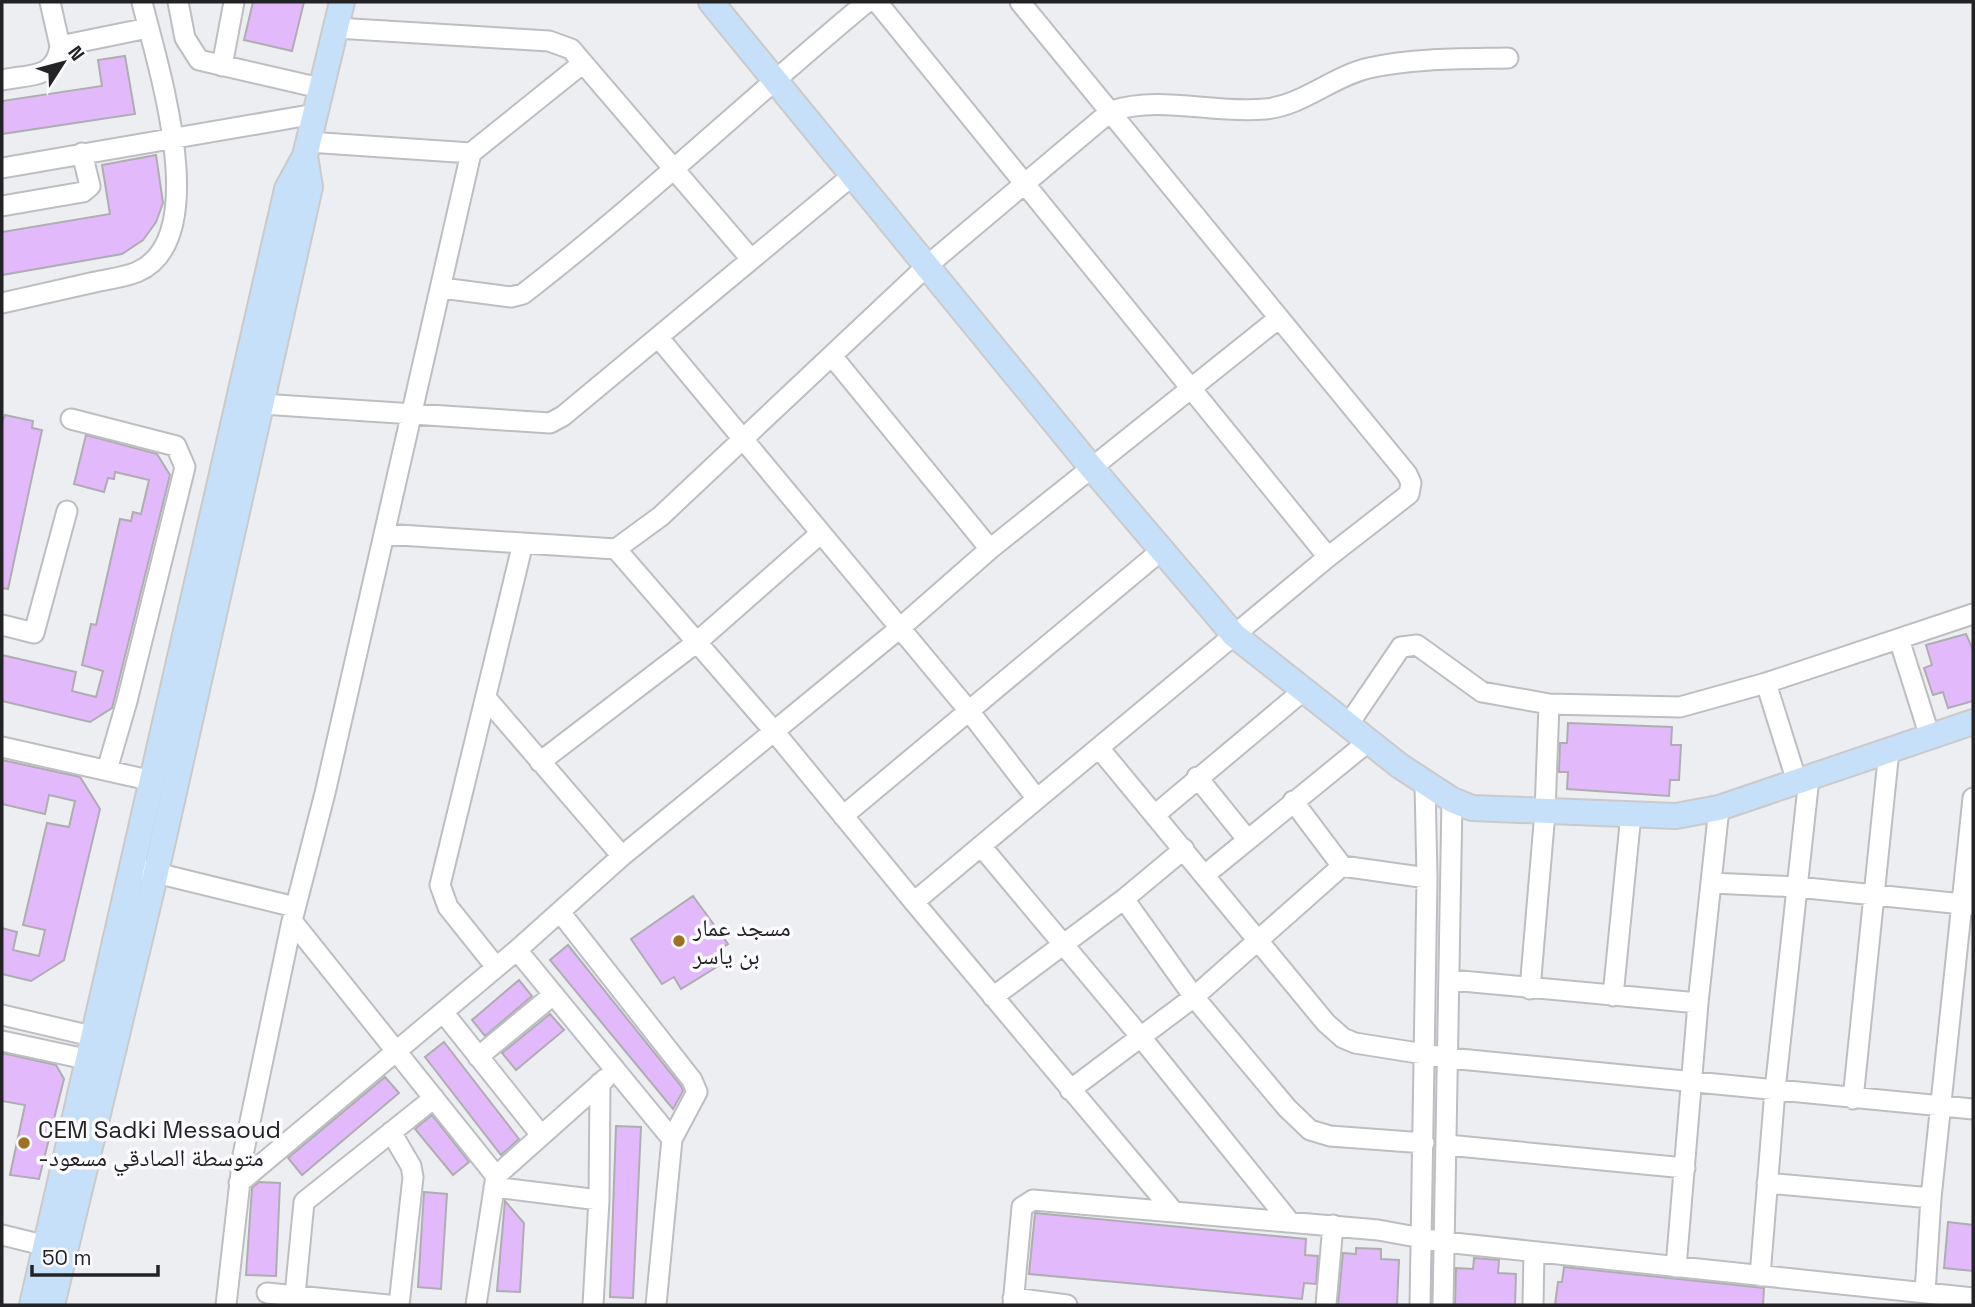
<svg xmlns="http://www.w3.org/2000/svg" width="1975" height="1307" viewBox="0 0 1975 1307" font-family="'Space Grotesk','Noto Naskh Arabic',sans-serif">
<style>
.building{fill:#e2bafc;stroke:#afadb0;stroke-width:2}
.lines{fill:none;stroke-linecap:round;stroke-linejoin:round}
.minor-casing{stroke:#bdbec2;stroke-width:23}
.major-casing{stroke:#cacacb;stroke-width:28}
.minor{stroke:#fff;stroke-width:19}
.major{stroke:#c7e0fa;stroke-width:24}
.poi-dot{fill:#9f7122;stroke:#fbfbff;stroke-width:2.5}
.labels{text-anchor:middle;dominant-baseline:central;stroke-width:7;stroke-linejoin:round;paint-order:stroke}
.poi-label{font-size:24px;fill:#232325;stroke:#fbfbff;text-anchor:start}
</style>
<rect width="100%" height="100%" fill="#edeef2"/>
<path class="building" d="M253 2H304L292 51 244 40Z
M125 56 135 114 2 134V101L102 86 98 60Z
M156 155 163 203 156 222 143 240 122 254 2 275V232L110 214 102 165Z
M5 415 33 421 32 428 42 430 8 589 2 588V422Z
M86 435 157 454 170 475 112 708 90 722 2 701V655L76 672 72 691 96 697 103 671 82 665 91 624 96 625 120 519 131 521 133 512 141 514 149 480 115 472 114 479 108 478 104 492 74 484Z
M1966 634 1973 650V701L1948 708 1943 692 1933 695 1924 668 1932 665 1926 645Z
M1568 723 1672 727 1671 745H1681L1679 780H1670L1669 796 1567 789 1568 772H1559L1560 743H1567Z
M2 760 80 777 100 809 64 960 31 981 2 974V928L17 932 13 950 39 956 45 930 23 925 47 823 69 827 75 801 49 795 45 814 2 804Z
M693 896 728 944 721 949 728 960 681 989 674 977 662 984 631 939Z
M568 945 681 1086 683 1091 673 1109 550 960Z
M519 980 532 996 485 1036 472 1020Z
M550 1014 564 1030 516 1070 502 1053Z
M444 1042 519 1139 501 1155 425 1057Z
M2 1053 56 1065 64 1079 39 1179 10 1175 25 1105 2 1101Z
M385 1077 399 1093 302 1175 288 1158Z
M432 1115 469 1162 453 1175 415 1129Z
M616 1126 641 1127 633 1298 610 1297Z
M259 1182 280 1183 276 1276 246 1275 252 1188Z
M424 1192 447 1194 441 1289 418 1287Z
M505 1201 524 1223 520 1292 497 1291Z
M1035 1213 1306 1239 1305 1255 1318 1256 1316 1284 1304 1283 1302 1299 1029 1274Z
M1948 1222 1973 1225V1271L1944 1268Z
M1356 1248 1381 1249V1259L1399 1260 1397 1305H1338L1343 1253 1356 1254Z
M1474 1258 1499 1260 1498 1273 1516 1274 1515 1305H1455L1456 1268 1473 1269Z
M1564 1267 1764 1288 1763 1305H1555L1558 1282H1562Z"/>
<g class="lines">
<g class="minor-casing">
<path id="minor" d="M50 2 60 46
M178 2 185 38 199 60 320 88
M877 2 1328 557
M336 28 549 41 571 49 751 259
M222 66 234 2
M2 80C30 74 56 79 60 46L148 28
M308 142 471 153 583 63
M2 168 315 114
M2 206 83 192 90 186 82 153
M442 288 511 297 523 294C642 202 751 98 867 2
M2 303C33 296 64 289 95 282 109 279 125 277 137 272 215 239 156 61 142 2
M658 337 969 711 1037 799 1328 557 1409 494 1411 483 1407 474 1020 2
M832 356 990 549
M247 403 550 423 563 416 853 175
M71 419 176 446 185 467 127 701 107 770
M384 534 523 543 440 885 448 907 496 967
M523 543 616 549 773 730 914 902
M616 549 661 516 928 265 1111 111C1162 95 1212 114 1265 109 1302 106 1333 76 1369 68 1414 58 1462 59 1508 58
M2 625 34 633 67 511
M1899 639 1930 737
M1766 683 1797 782
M486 698 622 856
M1348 725 1401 647 1417 645 1482 692 1549 704 1680 707 1766 683 1973 614
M2 747 153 781
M1099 748 1326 1023 1343 1038 1355 1043 1449 1058 1973 1109
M540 762 697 642 821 533
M1197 777 1247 839
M1037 799 914 902 1174 1212 1378 1230 1444 1242 1973 1298
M1293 801 1342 866
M1156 814 1304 690
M843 816 1163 549
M981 846 1140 1036 1289 1221
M144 870 295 907
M1206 874 1369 741
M1712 883 1797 887 1972 905
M1124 899 1194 997 1287 1108 1310 1130 1330 1136 1424 1143
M560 912 692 1080 697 1092 672 1139
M292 921 496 1176 476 1305
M517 950 672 1139 656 1305
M1451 980 1698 1003
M1530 989 1545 812 1549 704
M1613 996 1631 814
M993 997 1124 899 1184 849
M443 1012 541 1135
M2 1015 96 1037
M2 1041 90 1060
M478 1057 553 995
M1070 1090 1194 997 1342 866 1427 878
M1853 1099 1889 750
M391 1132 411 1166 413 1177 399 1305
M1447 1145 1685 1168
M496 1176 605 1079
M239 1183 517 950 622 856 900 628 990 549 1279 318
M1767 1183 1931 1198
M494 1187 599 1200
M2 1235 47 1246
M1676 1267 1698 1003 1719 808
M1760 1276 1775 1090 1809 778
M267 1293 388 1305
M1925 1293 1931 1198 1973 798
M295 1295 304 1202 434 1098
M1013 1298 1067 1305
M226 1305 243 1155 292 921 325 793 471 153
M593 1305 599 1200 600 1083
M1013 1305 1022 1207 1033 1200 1174 1212
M1326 1305 1333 1225
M1420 1305 1427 878 1425 784
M1443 1305 1452 800
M1533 1305 1534 1252"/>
</g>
<g class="major-casing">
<path id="major" d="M711 2 1091 467 1234 635 1400 766 1452 800 1472 808 1676 816 1719 808 1973 722
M32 1305 287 189 305 156 342 2
M52 1305 156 872 310 187 305 156"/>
</g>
<use href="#minor" class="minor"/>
<use href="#major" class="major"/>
</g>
<g class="poi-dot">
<circle cx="679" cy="941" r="7"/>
<circle cx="24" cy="1143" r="7"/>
</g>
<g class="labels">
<g class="poi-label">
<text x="693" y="927">مسجد عمار<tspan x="693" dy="28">بن ياسر</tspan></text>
<text x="38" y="1129">CEM Sadki Messaoud<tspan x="38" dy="28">-متوسطة الصادقي مسعود</tspan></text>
</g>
</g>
<rect width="1975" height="1307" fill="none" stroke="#232325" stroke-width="7"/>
<g transform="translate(63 63) rotate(54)" stroke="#fbfbff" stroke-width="5" paint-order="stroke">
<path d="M0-5L12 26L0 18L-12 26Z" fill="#232325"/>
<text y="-10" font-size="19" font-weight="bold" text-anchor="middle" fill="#232325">N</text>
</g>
<path d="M32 1265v10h126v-10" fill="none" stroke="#232325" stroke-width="3.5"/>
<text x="42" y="1265" font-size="21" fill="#232325" stroke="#fbfbff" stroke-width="5" paint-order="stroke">50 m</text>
</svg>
